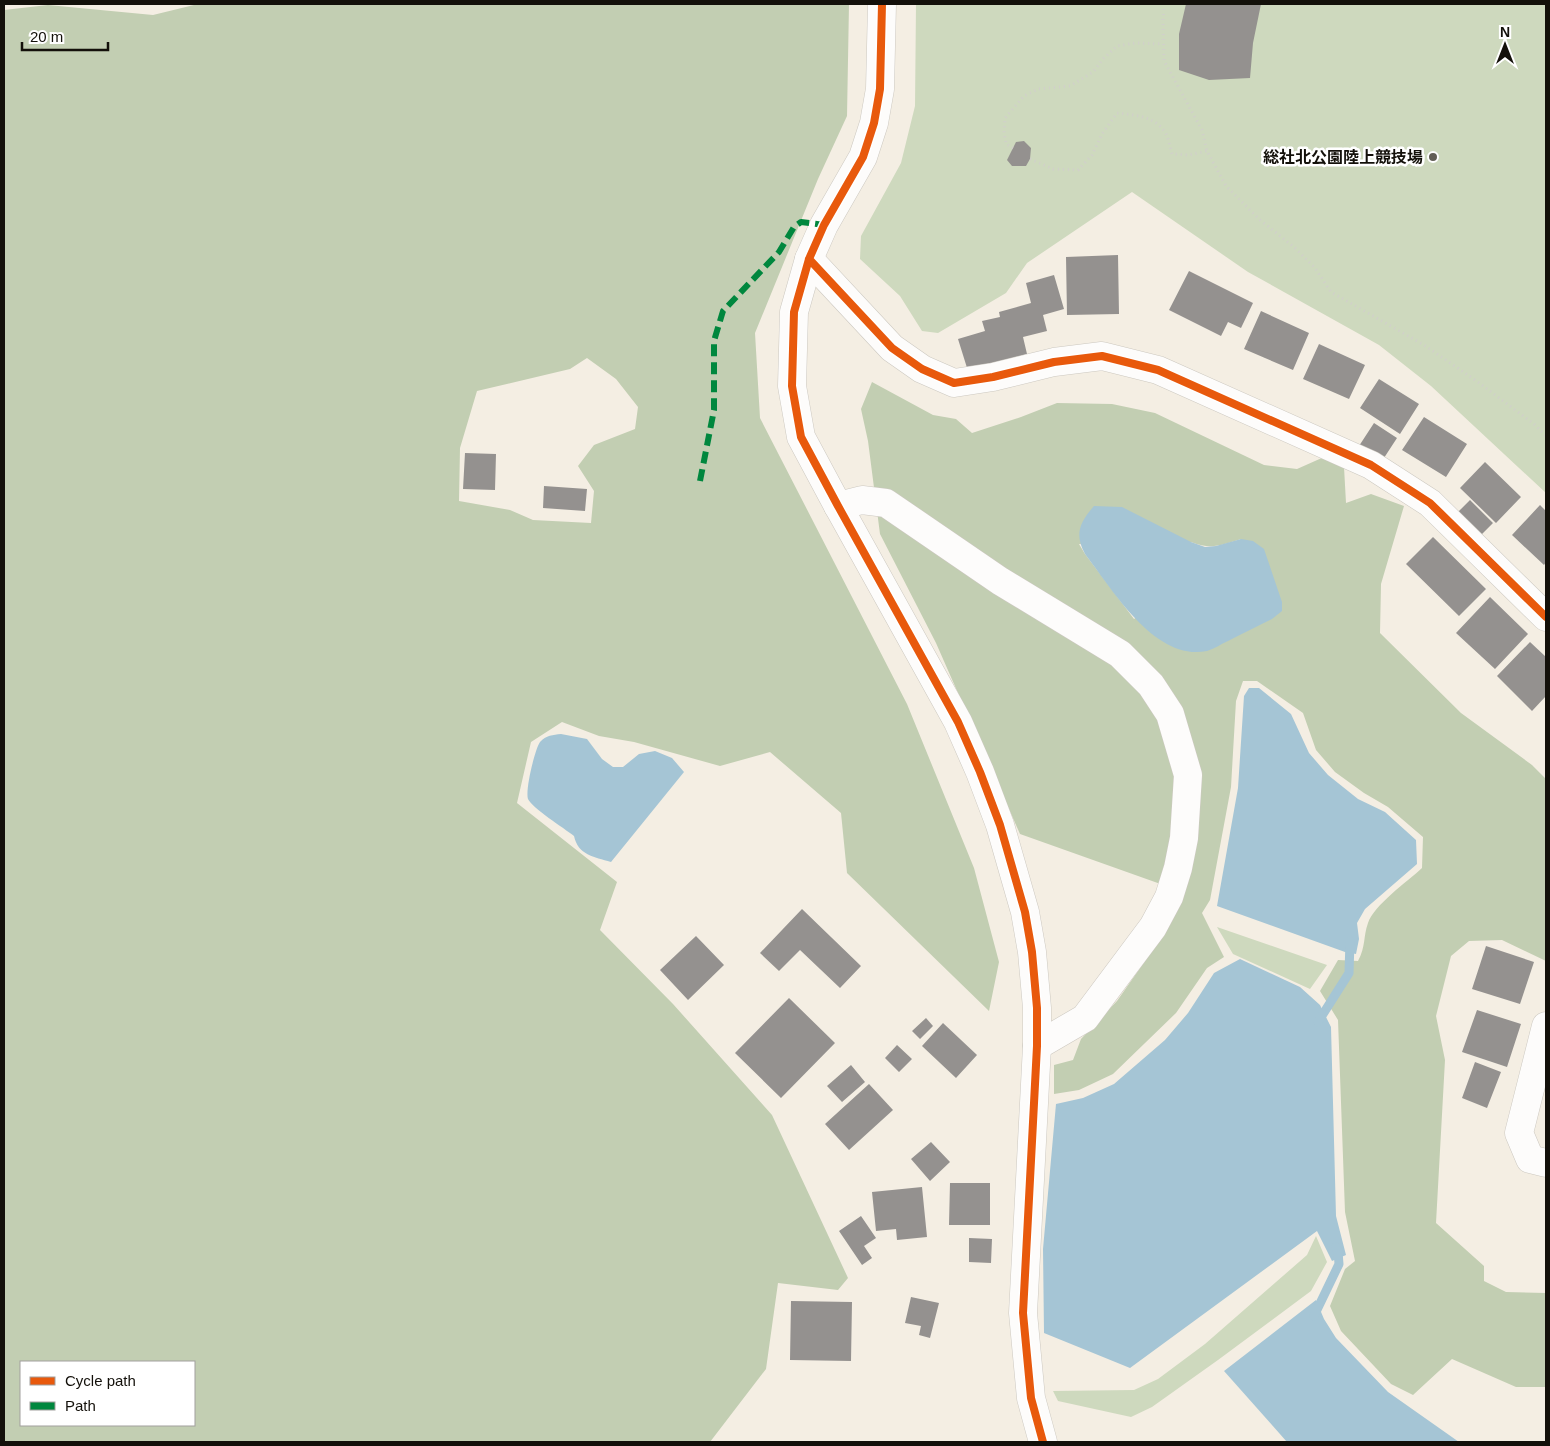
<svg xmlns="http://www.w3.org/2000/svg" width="1550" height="1446" viewBox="0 0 1550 1446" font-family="Arial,'Noto Sans JP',sans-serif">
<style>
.green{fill:#ced9be}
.forest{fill:#c2ceb2;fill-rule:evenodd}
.water{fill:#a5c5d5}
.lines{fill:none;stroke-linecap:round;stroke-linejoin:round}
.stream{stroke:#a5c5d5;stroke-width:9}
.building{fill:#94918f}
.street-casing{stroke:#ccc8c0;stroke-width:29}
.secondary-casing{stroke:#ccc8c0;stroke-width:29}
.path{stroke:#d1cfcb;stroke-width:3;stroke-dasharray:1 4;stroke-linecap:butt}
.street{stroke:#fdfcfb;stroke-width:28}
.secondary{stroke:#fdfcfb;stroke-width:28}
.quiet{stroke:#00873e;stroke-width:6;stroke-dasharray:12 6;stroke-linecap:butt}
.cycleway-casing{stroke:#fff;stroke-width:11}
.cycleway{stroke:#e8590c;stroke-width:8}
.poi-dot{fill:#625e56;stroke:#fff;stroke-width:2}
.labels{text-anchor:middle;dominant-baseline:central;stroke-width:5;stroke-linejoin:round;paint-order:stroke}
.poi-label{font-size:16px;font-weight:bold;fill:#13100a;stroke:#fff;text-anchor:end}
</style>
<rect width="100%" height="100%" fill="#f4eee3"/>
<path class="green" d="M916 4H1546V493L1431 386 1379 345 1248 272 1132 192 1027 263 1006 293 938 333 922 331 900 296 860 259 861 236 901 163 915 106Z
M1217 927 1327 965 1310 989 1233 954Z
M1316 1236 1327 1262 1311 1291 1218 1360 1152 1407 1131 1417 1058 1401 1053 1391 1134 1390 1158 1379 1205 1344 1307 1255Z"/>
<path class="forest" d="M198 4H849L847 116 818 179 755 333 760 418 907 704 974 868 999 962 989 1011 847 873 841 813 770 752 720 766 634 742 599 736 562 722 531 742 517 803 617 882 600 930 673 1004 772 1115 848 1278 838 1290 778 1283 766 1369 710 1442H4V10L48 5 153 15ZM587 358 616 379 638 407 635 429 594 445 578 466 594 491 591 523 533 520 510 510 459 501 460 448 477 391 570 369ZM21 1362H194V1425H21Z
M872 382 933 415 956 419 972 433 1021 417 1057 403 1112 404 1155 413 1264 465 1297 469 1324 457 1344 467 1346 503 1371 494 1404 506 1381 584 1380 633 1461 713 1532 765 1546 779V961L1502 940 1469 941 1451 956 1436 1016 1445 1060 1436 1223 1484 1266V1281L1506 1292 1546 1293V1387H1516L1452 1359 1413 1395 1391 1384 1341 1331 1330 1306 1345 1269 1355 1261 1345 1212 1338 1020 1320 991 1338 960 1358 961C1366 946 1363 937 1368 923 1374 905 1407 882 1422 868L1423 837 1388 807 1364 793 1335 772 1316 750 1303 713 1257 681H1243L1236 701 1231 787 1210 900 1202 913 1224 957 1207 968 1176 1013 1113 1074 1079 1090 1054 1094V1065L1073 1060 1081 1039 1117 1001 1164 934 1183 892 1020 834 936 643 880 534 868 441 861 409ZM1241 539 1134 619 1085 554 1079 544 1191 542C1212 550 1221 545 1241 539Z"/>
<path class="water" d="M1094 506 1122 507 1191 542 1205 547 1216 546 1241 539 1253 541 1264 549 1282 602V611L1272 619C1258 626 1243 633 1228 641 1221 644 1214 649 1207 651 1155 662 1112 589 1085 554 1074 534 1080 522 1094 506Z
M1249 688H1259L1291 714 1309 753 1328 775 1358 799 1385 812 1416 840 1417 864 1365 909 1357 923 1359 939 1356 954 1345 952 1217 906 1238 788 1244 696Z
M561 734 587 739 602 759 613 767H623L639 754 655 751 672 758 684 772 611 862C594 857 578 855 574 836 564 828 532 808 528 799 525 790 535 749 540 742 546 735 553 735 561 734Z
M1240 959 1300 987 1320 1005 1331 1027 1336 1216 1346 1255 1332 1261 1317 1231 1130 1368 1044 1333 1043 1249 1056 1104 1083 1098 1114 1084 1165 1040 1188 1013 1214 973Z
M1316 1300 1324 1319 1336 1338 1388 1392 1459 1442H1287L1224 1371Z"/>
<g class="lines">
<path class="stream" d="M1318 1022 1349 973 1350 941
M1314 1316 1339 1264 1338 1252 1336 1247"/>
</g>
<path class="building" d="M1186 4H1261L1253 43 1250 78 1209 80 1179 70V34Z
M1024 141 1031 148 1030 159 1026 166H1012L1007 160 1016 142Z
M1118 255 1119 314 1067 315 1066 257Z
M1189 271 1253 303 1241 328 1228 322 1221 336 1169 310Z
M1054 275 1064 309 1043 315 1047 331 1023 337 1027 354 968 371 958 339 985 331 982 321 1000 317 999 312 1031 303 1026 283Z
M1261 311 1309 333 1293 370 1244 349Z
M1319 344 1365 365 1349 399 1303 379Z
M1379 379 1419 404 1400 434 1360 408Z
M1424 417 1467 444 1446 477 1402 450Z
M1374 423 1397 438 1382 461 1359 446Z
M465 453 496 454 495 490 463 489Z
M1485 462 1521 497 1496 523 1460 488Z
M544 486 587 489 585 511 543 508Z
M1470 500 1493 523 1478 538 1454 516Z
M1540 505 1546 511V562L1544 565 1512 535Z
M1433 537 1486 589 1459 616 1406 564Z
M1490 597 1528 634 1495 669 1456 633Z
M1530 642 1546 657V696L1532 711 1497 676Z
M802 909 861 966 840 988 800 950 779 971 760 953Z
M696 936 724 965 688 1000 660 970Z
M1486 946 1534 962 1520 1004 1472 989Z
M789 998 835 1043 781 1098 735 1053Z
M1477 1010 1521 1024 1507 1067 1462 1052Z
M926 1018 933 1026 920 1039 912 1031Z
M943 1023 977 1055 956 1078 922 1046Z
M897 1045 912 1059 899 1072 885 1058Z
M1475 1062 1501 1072 1487 1108 1462 1098Z
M851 1065 865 1082 842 1102 827 1086Z
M869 1084 893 1110 849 1150 825 1124Z
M931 1142 950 1162 930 1181 911 1159Z
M950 1183H990V1225H949Z
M922 1187 927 1237 897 1240 896 1229 876 1231 872 1192Z
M861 1216 876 1238 864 1246 872 1258 862 1265 839 1231Z
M969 1238 992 1239 991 1263 969 1262Z
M911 1297 939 1303 930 1338 919 1335 921 1326 905 1323Z
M791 1301 852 1302 851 1361 790 1360Z"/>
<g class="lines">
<g class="street-casing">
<path id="street" d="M809 259 892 348 922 369 954 383 993 377 1054 362 1102 356 1158 370 1371 465 1430 503 1546 617
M838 506 862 500 886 503 1000 581 1120 654 1151 685 1170 714 1188 775 1184 838 1178 868 1169 897 1153 927 1085 1018 1037 1046
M1546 1026 1519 1133 1530 1159 1546 1163"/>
</g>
<g class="secondary-casing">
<path id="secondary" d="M882 4 880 89 874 123 863 157 824 225 809 259 794 312 792 386 801 437 838 506 958 722 980 772 1000 825 1025 912 1032 952 1037 1008V1046L1023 1313 1031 1398 1043 1442"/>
</g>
<path class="path" d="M1164 4 1163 21 1164 61 1202 130 1207 151 1226 186 1259 219 1295 248 1315 268 1331 292 1424 345 1475 380 1534 424 1546 436
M1013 148 1006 144 1004 133 1005 118 1024 96 1038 89 1070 86 1093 72 1104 58 1117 46 1136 43 1163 44
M1030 159 1053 169 1078 170 1092 155 1102 134 1117 113C1135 115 1156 116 1166 134 1169 140 1170 147 1172 154L1188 155 1207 151"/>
<use href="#street" class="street"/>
<use href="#secondary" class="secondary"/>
<path class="quiet" d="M700 481 714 410V341L723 311 779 252 794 227 801 222 824 225"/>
<g class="cycleway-casing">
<path id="cycleway" d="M882 4 880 89 874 123 863 157 824 225 809 259 794 312 792 386 801 437 838 506 958 722 980 772 1000 825 1025 912 1032 952 1037 1008V1046L1023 1313 1031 1398 1043 1442
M809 259 892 348 922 369 954 383 993 377 1054 362 1102 356 1158 370 1371 465 1430 503 1546 617"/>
</g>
<use href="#cycleway" class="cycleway"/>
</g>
<circle class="poi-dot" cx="1433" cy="157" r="5"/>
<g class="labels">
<g class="poi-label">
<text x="1423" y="157">総社北公園陸上競技場</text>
</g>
</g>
<rect width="1550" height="1446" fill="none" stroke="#13100a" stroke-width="10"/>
<rect x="20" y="1361" width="175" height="65" fill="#ffffff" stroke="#a19f9d"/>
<rect x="30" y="1377" width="25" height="8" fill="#e8590c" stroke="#a19f9d"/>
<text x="65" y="1386" font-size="15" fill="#13100a">Cycle path</text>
<rect x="30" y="1402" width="25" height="8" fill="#00873e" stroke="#a19f9d"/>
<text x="65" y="1411" font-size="15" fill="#13100a">Path</text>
<g transform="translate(1505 45)" stroke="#ffffff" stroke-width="4" paint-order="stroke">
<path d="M0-4L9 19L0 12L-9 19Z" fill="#13100a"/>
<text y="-8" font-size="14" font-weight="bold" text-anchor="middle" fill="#13100a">N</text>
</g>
<path d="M22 42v8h86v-8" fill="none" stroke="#13100a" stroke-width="2.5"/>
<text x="30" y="42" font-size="15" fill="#13100a" stroke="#ffffff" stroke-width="4" paint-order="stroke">20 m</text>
</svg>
